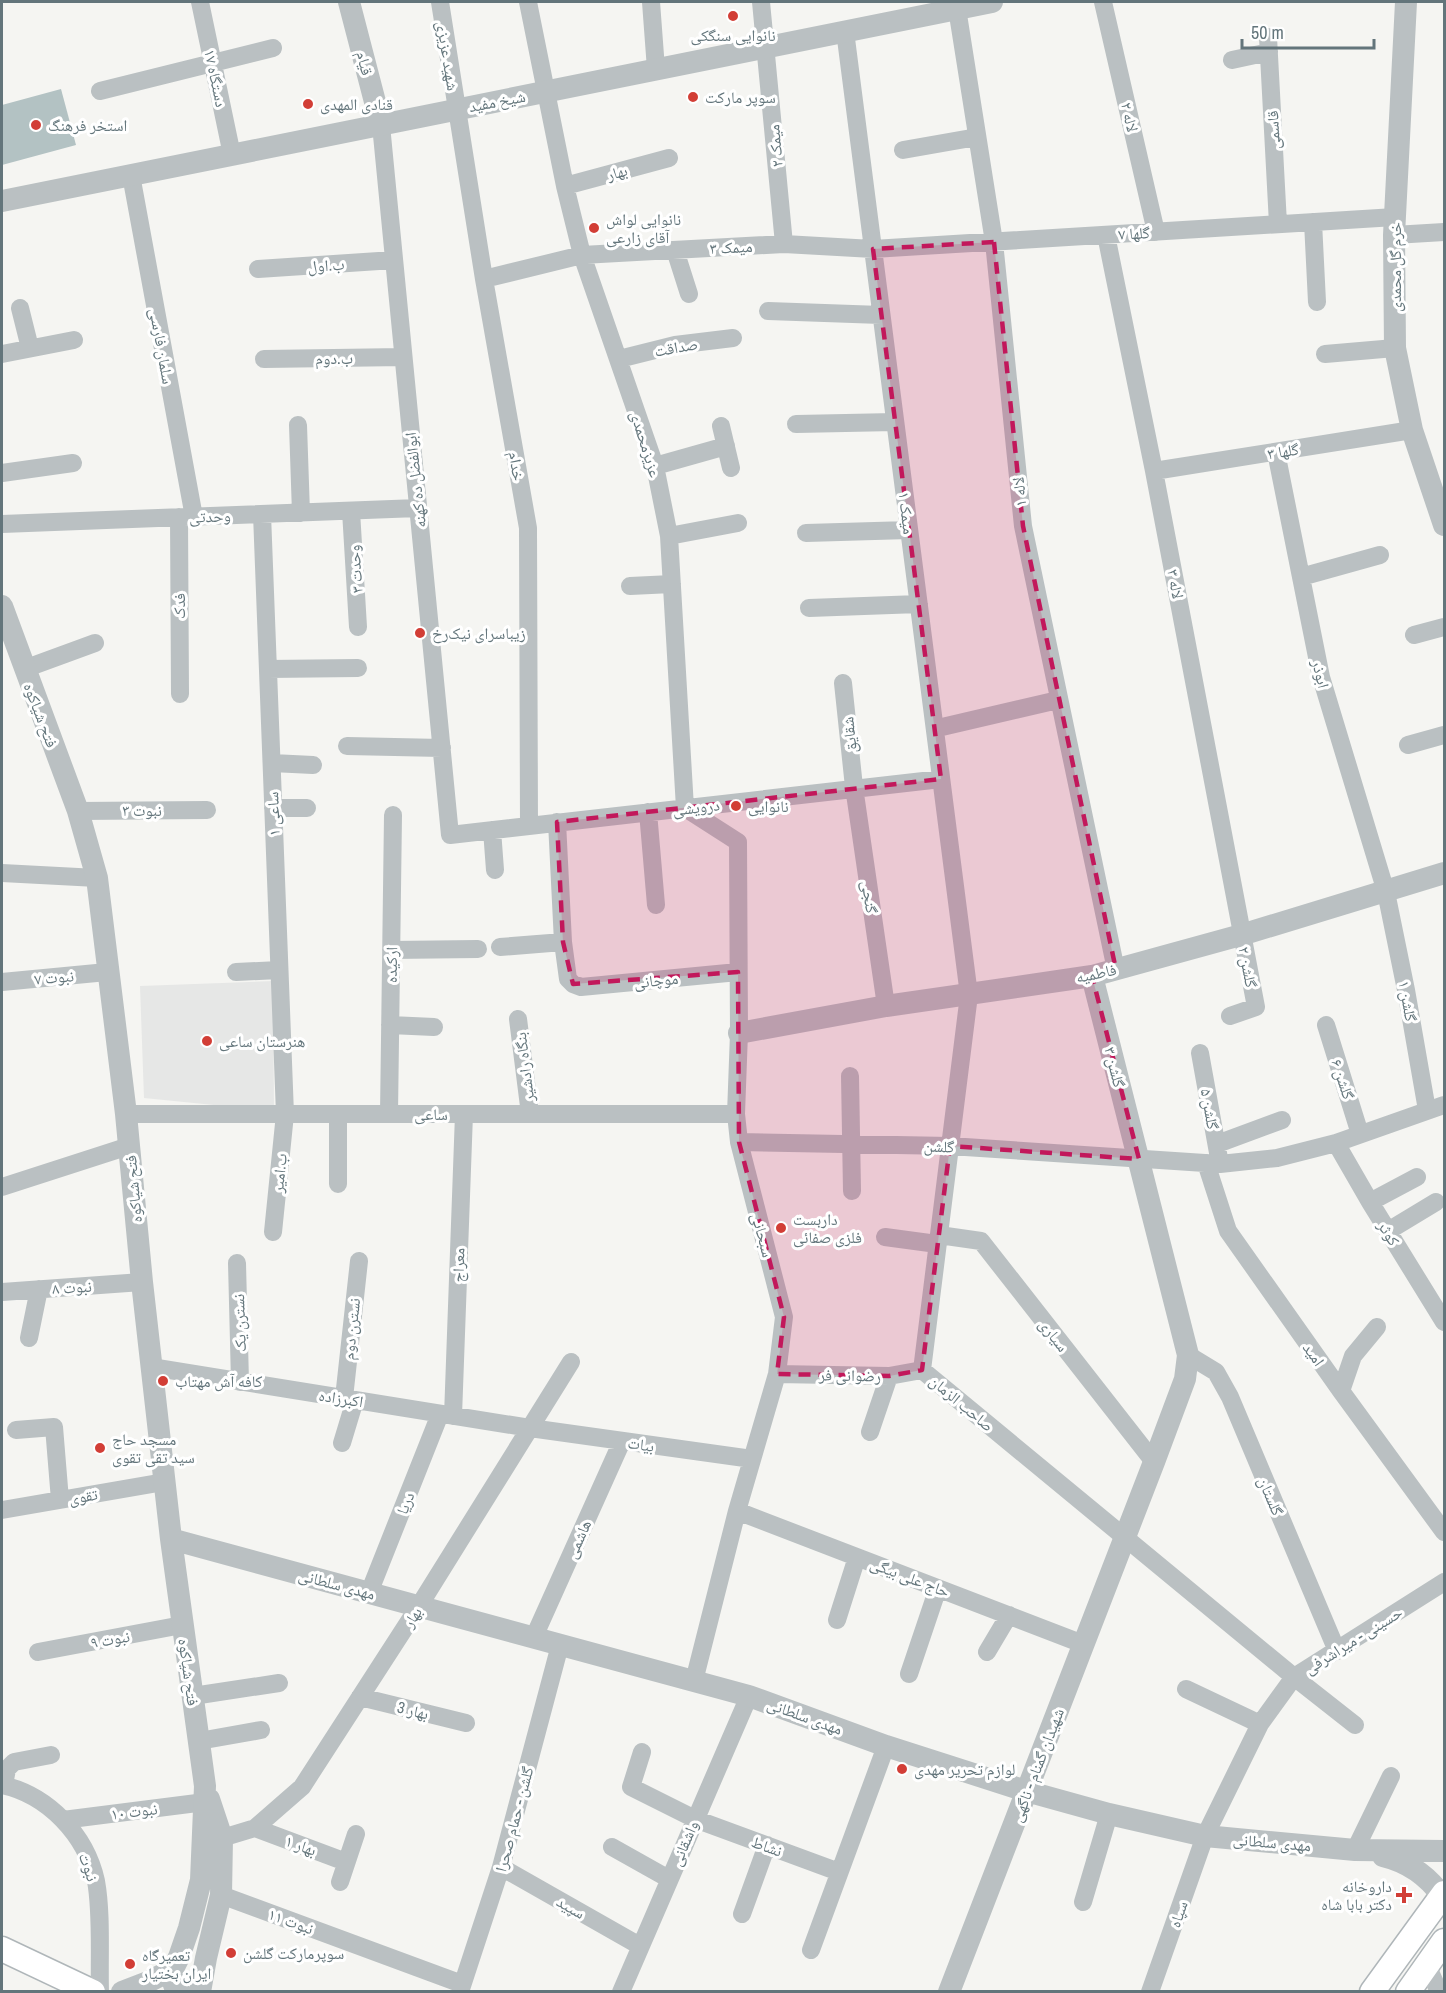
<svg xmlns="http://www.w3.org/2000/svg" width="1446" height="1993" viewBox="0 0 1446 1993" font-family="'Archivo Narrow','Noto Naskh Arabic',sans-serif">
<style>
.built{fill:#e6e7e6}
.water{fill:#b3c2c3}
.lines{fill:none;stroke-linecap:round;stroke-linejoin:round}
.secondary-casing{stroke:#afb6b9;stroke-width:27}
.minor{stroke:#bac0c2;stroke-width:18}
.tertiary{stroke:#bac0c2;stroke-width:22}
.secondary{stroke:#fff;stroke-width:24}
.marked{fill:#c2185b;fill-opacity:0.2;stroke:#c2185b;stroke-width:4.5;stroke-dasharray:12 8;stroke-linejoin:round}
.poi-dot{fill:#d23e36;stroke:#fff;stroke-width:2}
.labels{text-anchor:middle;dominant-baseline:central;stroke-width:6;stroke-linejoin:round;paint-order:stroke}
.poi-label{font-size:16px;fill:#63757b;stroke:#fff;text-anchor:start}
.street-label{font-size:16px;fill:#63757b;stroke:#fff}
</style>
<rect width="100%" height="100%" fill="#f5f5f2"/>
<path class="built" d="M273 981 274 1111 144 1098 140 986Z"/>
<path class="water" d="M61 89 76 145 2 165V105Z"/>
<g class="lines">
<g class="secondary-casing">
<path id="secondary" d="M2 1949 93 1992
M1372 1992 1444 1893
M1408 1992 1444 1941"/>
</g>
<path class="minor" d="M200 2 232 155
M440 2 484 279 528 528 529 826
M528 2 565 186 582 255 655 466 669 536 685 808 738 842 739 1033 736 1114 739 1142 784 1317 777 1374 737 1511 694 1681
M651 2 656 69
M761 2 784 244
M956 2 994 242 1023 526 1116 970
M1103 2 1156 232
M845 31 969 995 922 1370
M1268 37 1278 224
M1232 60 1269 52
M100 91 273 48
M381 125 450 835 941 779
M903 150 977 137
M131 175 194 517
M565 186 669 158
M1313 222 1317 302
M1106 235 1154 471 1256 1007 1230 1016
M1394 235 1444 232
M675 250 689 294
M258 269 394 260
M484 279 582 255 784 244 873 249 1395 217
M20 308 30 348
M768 311 881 315
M2 354 74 340
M1325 354 1395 348
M264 359 403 357
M619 359 675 345 733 338
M796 424 895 422
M298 425 301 513
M721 426 731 468
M1276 452 1321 677 1386 892 1406 990 1427 1110
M655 466 726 446
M1154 471 1412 430
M2 473 73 463
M351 511 358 627
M262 514 285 1114 273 1232
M179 517 180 694
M2 524 418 508
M806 533 909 530
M669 536 738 523
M1301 577 1380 555
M630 586 672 584
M809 608 919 604
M1414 635 1444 627
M24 669 95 643
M268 669 358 668
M843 683 854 787 886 1006
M942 727 1058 700
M1408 745 1444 735
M347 746 442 748
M272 763 313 765
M273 808H307
M78 811 207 810
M648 812 656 905
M557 822 563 942 568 979 573 984 581 987 738 972
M492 830 495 870
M2 873 97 878
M500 947 563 942
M391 950 478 949
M236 972 279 970
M2 982 107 972
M518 1019 530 1114
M390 1025 434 1027
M1326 1025 1360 1134
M1200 1053 1220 1164
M850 1076 852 1191
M126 1114H736
M389 1114 393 815
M739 1142 950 1146 1220 1164 1277 1158 1336 1143 1444 1105
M1336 1143 1370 1202 1444 1322
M1217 1144 1282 1120
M1206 1163 1228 1231 1341 1391 1444 1532
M338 1184V1114
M2 1187 129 1146
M1370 1202 1417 1177
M1388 1231 1436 1202
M939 1235 981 1241 1154 1462
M885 1237 937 1244
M237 1263 240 1382
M2 1292 142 1282
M29 1338 39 1289
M1188 1355 1216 1372 1230 1397 1337 1651
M151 1367 530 1428 752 1459
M922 1370 1294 1677 1355 1725
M777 1374 889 1376 922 1370
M1341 1391 1353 1356 1377 1327
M344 1398 359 1261
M453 1416 464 1114
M16 1430 54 1427 60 1500
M870 1432 889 1376
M342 1443 355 1400
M2 1510 164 1482
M737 1511 1083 1644
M369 1593 440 1414
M837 1620 857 1557
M534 1637 622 1441
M38 1652 182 1625
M987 1652 1009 1615
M909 1674 938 1588
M1186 1689 1260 1724
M193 1696 279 1683
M360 1697 466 1723
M199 1741 261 1730
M642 1752 631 1787 695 1819 839 1872
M2 1785C48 1795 86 1835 96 1881 102 1914 99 1957 100 1992
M4 1785 7 1769 14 1762 51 1755
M63 1820 205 1802
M255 1828 346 1862
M222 1838 255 1828 302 1787 419 1606 571 1362
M612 1847 669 1879
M1355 1850 1391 1776
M501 1867 640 1946
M340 1882 356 1834
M221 1895 462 1984
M1083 1902 1109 1814
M742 1914 767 1845
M811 1950 886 1746
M1427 1965 1439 1992
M460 1992 501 1867 560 1645
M621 1992 749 1696
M1150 1992 1205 1836 1260 1724 1294 1677 1444 1582"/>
<path class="tertiary" d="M349 2 381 125
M1406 2 1394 235 1395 348 1412 430 1444 525
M2 201 992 2
M2 606 78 811 97 878 126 1114 142 1282 171 1539 205 1786 201 1880 189 1928 179 1957 173 1969 148 1982 122 1992
M739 1033 886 1006 1092 976 1241 935 1444 873
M171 1539 749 1696 886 1746 1026 1791 1109 1814 1205 1836 1355 1850 1444 1851
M1383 1856C1408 1862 1427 1875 1442 1896
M173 1969C173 1978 171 1986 180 1992
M200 1992 206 1958 221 1895 222 1838 209 1799
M949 1992 1154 1462 1185 1379 1188 1355 1092 976"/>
<use href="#secondary" class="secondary"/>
</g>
<path class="marked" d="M994 242 1023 526 1116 970 1092 976 1139 1159 950 1146 922 1370 889 1376 777 1374 784 1317 739 1142 738 972 573 984 563 942 557 822 941 779 873 249Z"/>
<g class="poi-dot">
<circle cx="733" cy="16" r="6"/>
<circle cx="693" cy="97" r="6"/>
<circle cx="308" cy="104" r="6"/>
<circle cx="36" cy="125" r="6"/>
<circle cx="594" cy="228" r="6"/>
<circle cx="420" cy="633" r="6"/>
<circle cx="736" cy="806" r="6"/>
<circle cx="207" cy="1041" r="6"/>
<circle cx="781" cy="1228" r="6"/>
<circle cx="163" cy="1381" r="6"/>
<circle cx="100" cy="1448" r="6"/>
<circle cx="902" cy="1769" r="6"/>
<path d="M1401 1886h6v6h6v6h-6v6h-6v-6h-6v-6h6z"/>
<circle cx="231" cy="1953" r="6"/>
<circle cx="130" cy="1964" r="6"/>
</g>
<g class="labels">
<g class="poi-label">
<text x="733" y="35" text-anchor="middle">نانوایی سنگکی</text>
<text x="705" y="97">سوپر مارکت</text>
<text x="320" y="104">قنادی المهدی</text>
<text x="48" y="125">استخر فرهنگ</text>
<text x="606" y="219">نانوایی لواش<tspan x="606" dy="18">آقای زارعی</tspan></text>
<text x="432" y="633">زیباسرای نیک‌رخ</text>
<text x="748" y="806">نانوایی</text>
<text x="219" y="1041">هنرستان ساعی</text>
<text x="793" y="1219">داربست<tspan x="793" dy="18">فلزی صفائی</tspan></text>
<text x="175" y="1381">کافه آش مهتاب</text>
<text x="112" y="1439">مسجد حاج<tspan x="112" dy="18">سید تقی تقوی</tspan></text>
<text x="914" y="1769">لوازم تحریر مهدی</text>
<text x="1392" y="1886" text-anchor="end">داروخانه<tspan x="1392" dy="18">دکتر بابا شاه</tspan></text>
<text x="243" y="1953">سوپرمارکت گلشن</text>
<text x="142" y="1955">تعمیرگاه<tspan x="142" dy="18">ایران بختیار</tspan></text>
</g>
<g class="street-label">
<text transform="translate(448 56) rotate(81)">شهید عزیزی</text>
<text transform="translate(365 63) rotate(76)">قیام</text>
<text transform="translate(216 78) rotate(78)">۱۷ دستگاه</text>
<text transform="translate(497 101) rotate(-11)">شیخ مفید</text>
<text transform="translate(1130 117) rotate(77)">لاله ۲</text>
<text transform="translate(1273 130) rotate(-93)">قاسمی</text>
<text transform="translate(775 146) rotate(-95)">میمک ۲</text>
<text transform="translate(617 172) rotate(-15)">بهار</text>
<text transform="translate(1134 233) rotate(-3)">گلها ۷</text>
<text transform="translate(731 247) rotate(-3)">میمک ۳</text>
<text transform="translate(326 265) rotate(-4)">ب.اول</text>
<text transform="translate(1395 267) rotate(-90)">خرم گل محمدی</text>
<text transform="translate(162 346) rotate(80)">سلمان فارسی</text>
<text transform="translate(676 347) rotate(-10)">صداقت</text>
<text transform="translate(334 358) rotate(-1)">ب.دوم</text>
<text transform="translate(646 444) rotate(73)">عزیزمحمدی</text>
<text transform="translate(1283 451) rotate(-9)">گلها ۳</text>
<text transform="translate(517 466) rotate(80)">خدام</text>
<text transform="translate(415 480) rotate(-96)">ابوالفضل ده کهنه</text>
<text transform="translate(1019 492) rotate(-96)">لاله ۱</text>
<text transform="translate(907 513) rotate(83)">میمک ۱</text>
<text transform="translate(210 516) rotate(-2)">وحدتی</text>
<text transform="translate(355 569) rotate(-94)">وحدت ۳</text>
<text transform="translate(1176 584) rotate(79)">لاله ۳</text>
<text transform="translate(179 606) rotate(-90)">فدک</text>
<text transform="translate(1321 674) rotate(76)">ابوذر</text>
<text transform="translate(41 715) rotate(69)">فتح شیاکوه</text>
<text transform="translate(849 735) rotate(-96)">شقایق</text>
<text transform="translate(696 807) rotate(-7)">درویشی</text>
<text x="142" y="810">نبوت ۳</text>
<text transform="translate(273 814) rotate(-92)">ساعی ۱</text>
<text transform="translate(870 897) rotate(82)">گنجی</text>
<text transform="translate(391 965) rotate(-89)">ارکیده</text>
<text transform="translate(1248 967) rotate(79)">گلشن ۲</text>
<text transform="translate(1096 973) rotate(-12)">فاطمیه</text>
<text transform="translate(54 977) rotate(-5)">نبوت ۷</text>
<text transform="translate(656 980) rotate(-6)">موچانی</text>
<text transform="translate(1408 1001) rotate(80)">گلشن ۱</text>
<text transform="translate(524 1067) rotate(-97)">بنگاه رادشیر</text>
<text transform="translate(1115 1067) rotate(76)">گلشن ۳</text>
<text transform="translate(1343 1079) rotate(72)">گلشن ۶</text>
<text transform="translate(1210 1109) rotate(80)">گلشن ۵</text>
<text x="431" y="1114">ساعی</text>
<text transform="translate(939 1146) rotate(2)">گلشن</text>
<text transform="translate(279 1173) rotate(-84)">ب.امیر</text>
<text transform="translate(133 1189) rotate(-95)">فتح شیاکوه</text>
<text transform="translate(1389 1233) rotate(58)">کوثر</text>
<text transform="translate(763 1235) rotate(75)">سبحانی</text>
<text transform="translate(458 1265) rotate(-88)">معراج</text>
<text transform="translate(72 1287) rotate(-4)">نبوت ۸</text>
<text transform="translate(239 1323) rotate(-92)">نسترن یک</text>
<text transform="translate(351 1329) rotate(-84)">نسترن دوم</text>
<text transform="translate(1054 1335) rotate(52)">سیاری</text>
<text transform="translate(1314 1354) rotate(55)">امید</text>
<text transform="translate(850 1375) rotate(1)">رضوانی فر</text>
<text transform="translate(341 1398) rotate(9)">اکبرزاده</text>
<text transform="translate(962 1403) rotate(40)">صاحب الزمان</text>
<text transform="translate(641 1444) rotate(8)">بیات</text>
<text transform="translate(83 1496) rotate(-10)">تقوی</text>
<text transform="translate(1271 1496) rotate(67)">گلستان</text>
<text transform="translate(405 1503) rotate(-68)">دریا</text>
<text transform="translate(578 1539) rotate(-66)">هاشمی</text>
<text transform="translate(910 1577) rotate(21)">حاج علی بیگی</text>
<text transform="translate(337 1584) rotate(15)">مهدی سلطانی</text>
<text transform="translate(412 1617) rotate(-57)">بهار</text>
<text transform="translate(110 1639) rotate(-10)">نبوت ۹</text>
<text transform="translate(1353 1640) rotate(-32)">حسینی - میراشرفی</text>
<text transform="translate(189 1672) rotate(82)">فتح شیاکوه</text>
<text transform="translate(413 1710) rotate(14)">بهار 3</text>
<text transform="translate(805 1716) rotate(20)">مهدی سلطانی</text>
<text transform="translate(1037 1765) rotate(-69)">شهیدان گمنام - ناگهی</text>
<text transform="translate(134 1811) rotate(-7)">نبوت ۱۰</text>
<text transform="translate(514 1819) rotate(-75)">گلشن - حمام صحرا</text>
<text transform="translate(1272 1842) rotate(5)">مهدی سلطانی</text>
<text transform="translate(684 1843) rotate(-67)">واشقانی</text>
<text transform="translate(301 1845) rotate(20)">بهار ۱</text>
<text transform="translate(767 1846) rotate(20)">نشاط</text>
<text transform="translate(89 1867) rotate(71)">نبوت</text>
<text transform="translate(571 1907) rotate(30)">سپید</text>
<text transform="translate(1178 1914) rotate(-71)">سپاه</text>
<text transform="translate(291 1921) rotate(20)">نبوت ۱۱</text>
</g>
</g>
<rect width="1446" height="1993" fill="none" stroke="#63757b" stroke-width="6"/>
<path d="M1242 39v9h132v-9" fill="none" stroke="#63757b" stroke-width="3"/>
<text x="1251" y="39" font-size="18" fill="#63757b" stroke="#ffffff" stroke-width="4.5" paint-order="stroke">50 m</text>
</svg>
